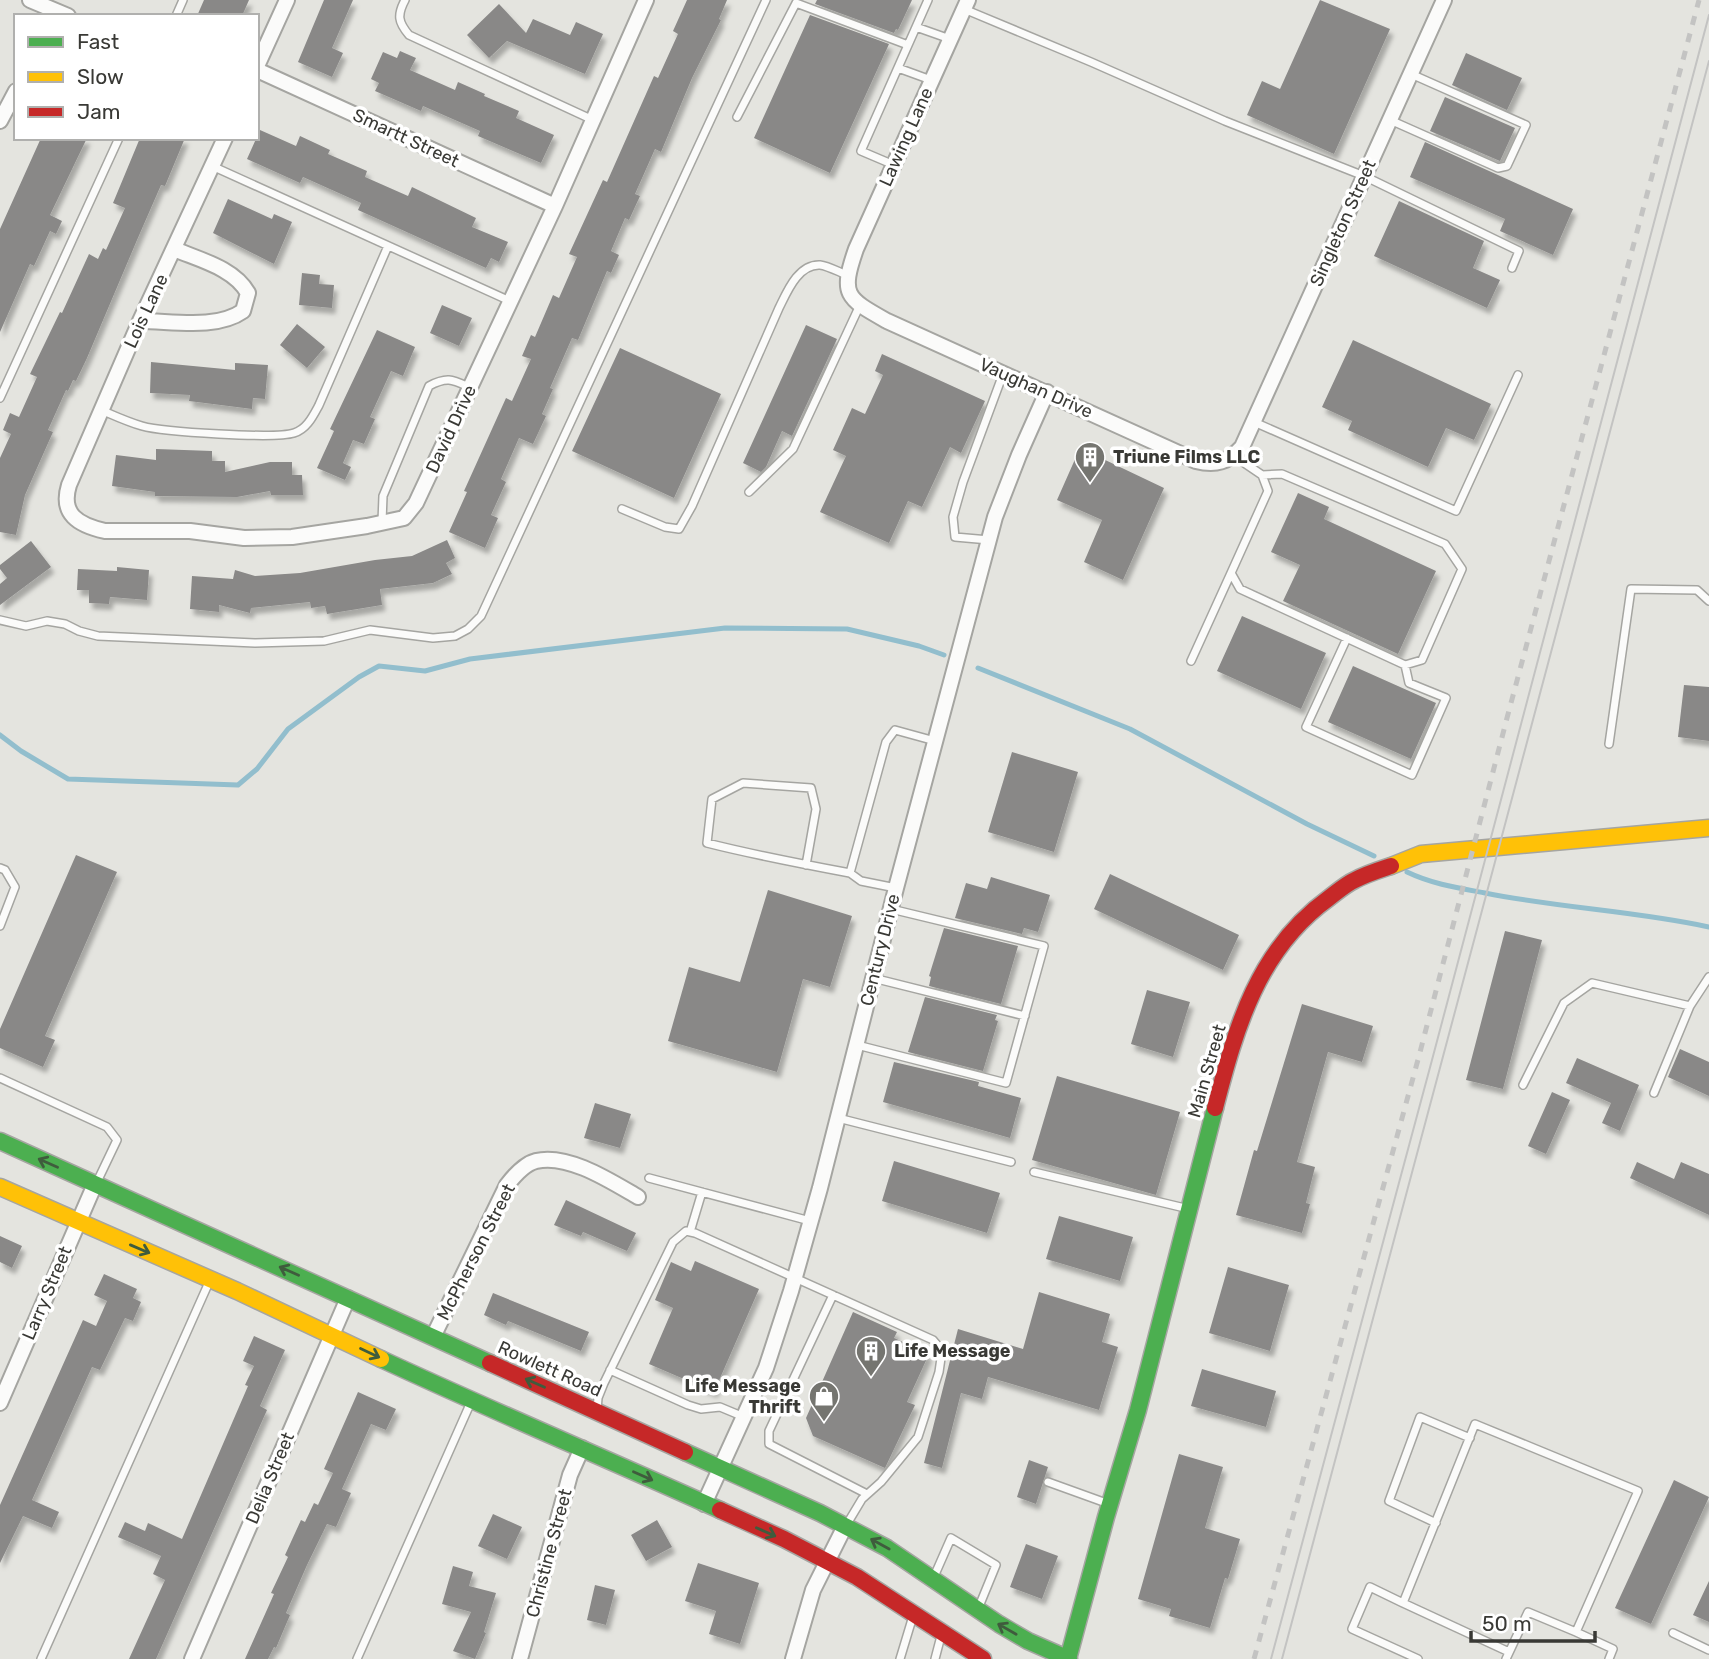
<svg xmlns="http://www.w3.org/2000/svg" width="1709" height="1659" viewBox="0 0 1709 1659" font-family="Rubik,sans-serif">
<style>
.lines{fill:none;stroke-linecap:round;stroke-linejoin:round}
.stream{stroke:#92becd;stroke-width:5}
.building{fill:#898887;filter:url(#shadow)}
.lane-casing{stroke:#a5a5a1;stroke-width:10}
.street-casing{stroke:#a5a5a1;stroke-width:18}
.fast-casing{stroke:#a5a5a1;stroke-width:19}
.slow-casing{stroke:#a5a5a1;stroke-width:19}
.jam-casing{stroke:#a5a5a1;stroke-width:19}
.lane{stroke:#fbfbfa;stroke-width:7}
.street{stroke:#fbfbfa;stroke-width:14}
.fast{stroke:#4caf50;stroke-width:16}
.slow{stroke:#ffc107;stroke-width:16}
.jam{stroke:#c62828;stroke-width:16}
.tram{stroke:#c3c3c2;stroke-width:2}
.rail{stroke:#c3c3c2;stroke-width:5;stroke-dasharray:9 9;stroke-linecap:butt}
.oneway{stroke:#3f5c3d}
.labels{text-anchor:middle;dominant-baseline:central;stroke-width:7;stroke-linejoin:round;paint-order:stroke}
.street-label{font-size:18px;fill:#393935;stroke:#fff}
.poi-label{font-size:18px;font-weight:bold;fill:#393935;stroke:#fff;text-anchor:start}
</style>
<defs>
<filter id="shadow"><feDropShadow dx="3.5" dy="6" stdDeviation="2" flood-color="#0004"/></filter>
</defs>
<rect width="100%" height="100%" fill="#e4e4df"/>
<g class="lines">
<path class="stream" d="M978 668 1130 729 1307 824 1374 856
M0 735 21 751 68 779 238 785 257 769 288 729 359 677 379 666 425 671 470 659 725 628 847 629 919 646 944 655
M1407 872C1432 884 1458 888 1485 893 1559 908 1636 911 1709 927"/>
</g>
<path class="building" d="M204 0H249L242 16H197Z
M324 0H353L332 48 343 53 332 77 298 62Z
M687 0H727L719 19 721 20 692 78 661 152 655 149 635 194 640 196 629 220 625 218 611 251 619 255 611 273 607 271 578 340 572 338 550 388 553 389 542 414 546 416 533 444 519 438 501 479 506 482 491 515 498 518 485 548 449 532 467 492 464 491 506 398 512 401 531 359 522 356 531 335 535 337 553 295 559 298 577 257 569 254 603 180 607 182 654 76 658 78 678 34 673 31Z
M817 0H912L898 30 896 29 894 33 815 4Z
M1320 0 1390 29 1334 154 1247 115 1262 81 1280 89Z
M499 4 526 33 533 19 570 35 576 22 603 34 585 74 507 41 489 58 467 35Z
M810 15 889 44 830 173 754 138Z
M400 51 416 58 410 70 455 90 458 82 485 94 484 96 519 111 516 118 554 135 541 163 478 136 480 131 423 106 421 111 375 91 379 83 371 79 383 52 397 58Z
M1466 53 1522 78 1507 110 1452 85Z
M1445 97 1515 128 1500 161 1430 131Z
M260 130 296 146 300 136 330 150 328 154 367 171 365 177 408 196 412 187 476 218 472 227 508 242 499 262 491 258 486 268 358 210 361 203 303 177 300 183 247 159Z
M41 138H87L50 215 62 221 56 234 50 231 34 266 30 264 0 332V229Z
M140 138H185L165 186 161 185 137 240 87 358 76 381 73 380 68 391 66 390 48 430 53 432 25 495 16 535 0 532V458L11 434 3 430 10 413 19 417 37 377 30 374 60 312 62 313 89 254 98 259 103 248 106 250 125 208 113 203Z
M1425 142 1573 209 1553 255 1500 231 1505 219 1410 177Z
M228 199 272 219 274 214 292 222 274 264 213 233Z
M1399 201 1484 241 1473 268 1500 280 1487 308 1374 256Z
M302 273 320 275 319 284 334 285 332 308 299 305Z
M442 305 472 318 459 346 430 333Z
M297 324 325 347 307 368 280 345Z
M806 325 837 339 792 436 782 431 766 467 761 472 743 463Z
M377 330 415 347 403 376 391 371 370 417 375 419 364 444 353 440 343 463 351 467 345 480 317 468 334 431 330 429Z
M1353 340 1491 404 1474 440 1446 428 1428 467 1348 430 1352 421 1322 407Z
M620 348 721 394 674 498 572 451Z
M882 354 985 401 961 453 950 447 922 507 908 501 889 543 820 512 846 456 833 450 852 408 865 414 883 375 875 371Z
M151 362 235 370V363L268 365 265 399 253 398 252 409 189 401 190 395 150 393Z
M1080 448 1164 488 1123 580 1084 562 1102 520 1057 500Z
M156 449 212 451V461H225V472L270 462H292V475H302L303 495H271L270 491 237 497 155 496V492L112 486 116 455 156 460Z
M1298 493 1329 507 1324 519 1436 571 1398 654 1283 601 1300 565 1271 552Z
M447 540 455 558 446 563 452 574 433 583 380 589 382 605 327 614 325 606 311 608 310 602 251 608 250 613 219 605V612L190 609 192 576 233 579 235 570 255 576 300 573 375 560 412 556Z
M31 541 51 567 0 605V584L7 578 0 569V565Z
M117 567 149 570 147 600 110 597 109 604 89 603V590H77L78 569 117 571Z
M1242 616 1326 653 1301 709 1217 671Z
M1353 666 1436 703 1411 759 1328 722Z
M1684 685 1709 687V741L1678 737Z
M1012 752 1078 772 1054 852 988 832Z
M76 855 117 872 45 1036 55 1040 43 1067 0 1048V1029Z
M1110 874 1239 935 1223 970 1094 909Z
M991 877 1050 895 1038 932 1024 928 1022 934 955 918 966 883 987 889Z
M768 890 852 916 830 987 803 979 777 1072 668 1041 689 967 740 982Z
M944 928 1018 946 1001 1004 929 986 931 977 929 976Z
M1505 931 1542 940 1503 1089 1466 1080Z
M1147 990 1190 1002 1173 1057 1131 1044Z
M925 997 997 1015 995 1020 998 1021 983 1071 908 1052Z
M1302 1004 1373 1026 1362 1062 1328 1052 1297 1162 1315 1167 1306 1203 1310 1204 1302 1233 1236 1215 1254 1150 1257 1151Z
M1680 1049 1709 1062V1096L1668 1077Z
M1577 1058 1639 1085 1620 1131 1602 1123 1611 1103 1566 1083Z
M894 1062 979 1082 978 1086 1021 1098 1010 1138 883 1102Z
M1057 1076 1180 1112 1156 1195 1032 1160Z
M1552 1092 1570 1100 1546 1154 1528 1146Z
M595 1103 631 1114 620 1148 584 1138Z
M894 1161 1000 1193 987 1233 882 1201Z
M1637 1162 1674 1179 1681 1162 1709 1174V1215L1630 1178Z
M566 1200 636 1233 627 1251 583 1232 581 1236 554 1225Z
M1059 1216 1133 1237 1120 1281 1046 1259Z
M0 1236 22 1246 12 1268 0 1262Z
M695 1261 759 1289 714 1392 649 1364 673 1308 655 1300 671 1262 691 1271Z
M1228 1267 1289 1285 1270 1351 1209 1333Z
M104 1274 137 1289 133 1298 141 1302 133 1321 125 1318 100 1370 92 1367 32 1500 59 1512 52 1528 23 1516 0 1563V1505L83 1320 96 1326 107 1301 94 1295Z
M1039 1292 1110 1314 1102 1342 1118 1347 1099 1410 988 1377 982 1399 961 1393 942 1468 924 1463 958 1329 1023 1349Z
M493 1293 589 1332 581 1351 508 1321 506 1325 484 1315Z
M853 1312 897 1332 894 1338 929 1354 907 1402 915 1405 885 1468 813 1436 806 1418Z
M254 1336 285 1350 260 1406 267 1410 156 1659H129L165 1580 153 1574 161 1556 118 1537 125 1522 145 1531 148 1523 182 1539 248 1386 245 1385 254 1366 243 1361Z
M1202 1369 1276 1391 1266 1427 1191 1406Z
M358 1392 396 1409 386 1430 371 1424 342 1489 351 1493 336 1527 327 1524 307 1565 286 1613 290 1615 276 1648 274 1647 268 1659H245L274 1594 271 1593 288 1557 285 1555 301 1520 305 1522 314 1503 318 1505 333 1473 324 1469Z
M1179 1454 1223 1467 1205 1528 1240 1539 1228 1579 1225 1578 1210 1628 1169 1616 1171 1609 1138 1599Z
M1029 1460 1048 1467 1036 1504 1017 1497Z
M1674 1480 1709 1497 1651 1624 1615 1608Z
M493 1514 522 1527 507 1559 478 1546Z
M657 1520 672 1547 646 1561 631 1535Z
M1026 1544 1058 1556 1042 1599 1010 1587Z
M698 1563 759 1583 740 1644 709 1634 716 1611 685 1601Z
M453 1566 473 1572 469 1586 496 1593 484 1632 486 1633 475 1659 453 1651 471 1612 442 1604Z
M1709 1581V1622L1693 1615Z
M595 1585 615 1590 606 1625 587 1620Z"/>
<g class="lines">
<g class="lane-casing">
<path id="lane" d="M405 0C397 15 398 22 409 35L593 120
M964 9 1091 62 1225 121 1364 176 1519 251 1512 268
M176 16 183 0
M916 27 950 39
M898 68 931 80
M737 117 796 3 908 45
M1390 120 1498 168 1507 166 1526 125 1411 74
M894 165 861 151 928 0
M212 166 510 301
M0 398 119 138
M101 410C115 416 128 422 142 426 163 432 275 439 294 433 307 429 313 416 319 405L388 246
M1254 422 1456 511 1518 375
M1234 456 1262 475 1268 491 1231 573 1240 589 1405 665 1422 660 1462 569 1445 544 1282 474 1262 475
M749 492 793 449 860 305
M622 509 665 527 679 529 692 506 779 308C787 292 798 264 820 265 828 266 839 272 847 275
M382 522 383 496 429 386C448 376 453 380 471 388
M989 540 955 537 953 517 963 482 1003 374
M0 620 26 626 47 621 65 624 79 631 98 636 255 643 324 641 370 630 433 638 455 636 468 629 481 616 766 0
M1347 638 1306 727 1412 775 1446 698 1409 683 1405 665
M1191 661 1231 573
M1609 744 1631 589 1697 590 1709 601
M806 865 816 809 811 788 743 783 712 799 707 843C754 855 802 864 850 873
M0 868 5 870 15 887 0 926
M896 888 861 881 850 873 886 742 895 730 935 741
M873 978 1025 1016
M857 1045 1006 1083 1044 946 891 909
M0 1078 107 1127 117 1140 96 1184
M1523 1085 1564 1003 1592 983 1690 1006 1709 977
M1654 1093 1690 1006
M838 1118 1011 1162
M1034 1172 1189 1209
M649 1178 810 1221
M690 1232 702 1192
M833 1295 769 1431V1444L867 1494
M610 1370 688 1405 701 1409 720 1407 744 1417
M597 1410 598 1398 604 1383 673 1242 686 1231 695 1233 933 1340 938 1346 941 1358 939 1372 918 1437 881 1482 862 1499 847 1524
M1048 1482 1109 1504
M1436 1523 1389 1501 1420 1417 1470 1438
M933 1579 951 1538 996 1565 978 1609
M1403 1603 1370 1587 1352 1629 1418 1659
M1576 1632 1613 1649 1609 1659
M1673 1633 1709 1650
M41 1659 210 1280
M357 1659 471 1402
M900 1659 913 1616
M935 1659 941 1636
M1506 1659 1528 1612 1576 1632 1638 1491 1475 1424 1403 1603 1509 1652"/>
</g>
<g class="street-casing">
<path id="street" d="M30 0 68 16
M968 0 856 249C840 295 846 298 887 321L1196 461C1216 466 1228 462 1242 447L1444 0
M257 66 287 0
M257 70 555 206
M0 121 16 91
M225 138 140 321 69 485C60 514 78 525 105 531H190L244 538 292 537 367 526 404 518 416 503 555 206 646 0
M140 321C172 321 216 330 243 311L248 293C234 268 200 260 174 249
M433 1337 507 1185C514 1176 524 1164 536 1161 568 1153 612 1182 638 1197
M0 1403 95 1184
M704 1504 766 1368 791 1291 820 1188 896 888 995 517 1019 455 1047 392
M192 1659 348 1298
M520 1659 570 1475 582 1448
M793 1659 813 1590 845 1526"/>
</g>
<g class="fast-casing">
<path id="fast" d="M0 1141 490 1363
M381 1359C493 1411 607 1459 720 1510
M685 1452 820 1513 887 1548 999 1624 1028 1641 1069 1659
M1068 1659 1106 1517 1138 1410 1215 1108"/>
</g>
<g class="slow-casing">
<path id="slow" d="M1391 866 1421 854 1709 828
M0 1187 237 1291 381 1359"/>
</g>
<g class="jam-casing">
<path id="jam" d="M1215 1108C1236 1027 1258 949 1329 898 1337 892 1346 884 1355 880 1366 874 1379 870 1391 866
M490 1363 685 1452
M720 1510 784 1539 857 1577 983 1659"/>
</g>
<use href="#lane" class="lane"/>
<use href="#street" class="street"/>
<use href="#fast" class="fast"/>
<use href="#slow" class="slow"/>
<use href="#jam" class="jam"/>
<path class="tram" d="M1271 1659 1432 1060 1709 15
M1282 1659 1709 61"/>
<path class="rail" d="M1254 1659 1419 1056 1507 718 1699 0"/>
</g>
<defs><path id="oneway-shaft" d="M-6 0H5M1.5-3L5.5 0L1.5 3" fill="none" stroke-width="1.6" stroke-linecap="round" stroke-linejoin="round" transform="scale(1.75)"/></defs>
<g class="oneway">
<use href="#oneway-shaft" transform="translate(48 1163) rotate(-156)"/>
<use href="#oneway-shaft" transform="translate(140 1249) rotate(23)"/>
<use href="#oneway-shaft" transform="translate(289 1271) rotate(-156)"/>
<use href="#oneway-shaft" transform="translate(370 1353) rotate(25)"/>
<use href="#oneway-shaft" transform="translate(535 1383) rotate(-156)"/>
<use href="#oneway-shaft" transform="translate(643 1476) rotate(24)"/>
<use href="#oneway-shaft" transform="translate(766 1532) rotate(24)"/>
<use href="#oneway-shaft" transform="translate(880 1544) rotate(-151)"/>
<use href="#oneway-shaft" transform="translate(1007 1629) rotate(-150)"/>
</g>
<defs>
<g id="building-pin" transform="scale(1.575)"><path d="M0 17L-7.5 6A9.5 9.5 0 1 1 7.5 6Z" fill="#757570" stroke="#fff"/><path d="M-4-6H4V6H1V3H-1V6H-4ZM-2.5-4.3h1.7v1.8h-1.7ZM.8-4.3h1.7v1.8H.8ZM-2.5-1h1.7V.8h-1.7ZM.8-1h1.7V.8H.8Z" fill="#fff"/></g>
<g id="shop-pin" transform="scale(1.575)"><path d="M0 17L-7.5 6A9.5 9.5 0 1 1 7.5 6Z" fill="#757570" stroke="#fff"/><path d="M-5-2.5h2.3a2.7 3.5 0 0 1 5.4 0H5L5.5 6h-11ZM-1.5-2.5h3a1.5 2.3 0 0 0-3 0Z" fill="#fff"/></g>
</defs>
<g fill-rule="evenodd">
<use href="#building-pin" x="1090" y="457"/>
<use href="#building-pin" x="871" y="1351"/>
<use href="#shop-pin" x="824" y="1396"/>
</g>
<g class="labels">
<g class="street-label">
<text transform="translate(906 137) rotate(-66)">Lawing Lane</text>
<text transform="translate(406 138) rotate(25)">Smartt Street</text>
<text transform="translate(1343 223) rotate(-66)">Singleton Street</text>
<text transform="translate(146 311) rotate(-65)">Lois Lane</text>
<text transform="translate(1036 388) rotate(24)">Vaughan Drive</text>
<text transform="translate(451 429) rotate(-65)">David Drive</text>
<text transform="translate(880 950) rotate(-76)">Century Drive</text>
<text transform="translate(1207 1071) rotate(-74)">Main Street</text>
<text transform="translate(476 1252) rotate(-63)">McPherson Street</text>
<text transform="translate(47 1293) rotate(-67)">Larry Street</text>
<text transform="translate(550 1369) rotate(24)">Rowlett Road</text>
<text transform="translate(270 1478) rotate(-67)">Delia Street</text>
<text transform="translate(549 1553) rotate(-75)">Christine Street</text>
</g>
<g class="poi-label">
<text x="1113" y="457">Triune Films LLC</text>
<text x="894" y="1351">Life Message</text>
<text x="801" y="1386" text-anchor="end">Life Message<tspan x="801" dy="21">Thrift</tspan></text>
</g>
</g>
<rect x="14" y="14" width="245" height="126" fill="#ffffff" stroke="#b0b0ae" stroke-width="2"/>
<rect x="28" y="37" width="35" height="10" fill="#4caf50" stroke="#b0b0ae" stroke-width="2"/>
<text x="77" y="49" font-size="21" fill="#393935">Fast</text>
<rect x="28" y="72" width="35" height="10" fill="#ffc107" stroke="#b0b0ae" stroke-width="2"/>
<text x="77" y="84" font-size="21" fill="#393935">Slow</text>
<rect x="28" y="107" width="35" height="10" fill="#c62828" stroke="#b0b0ae" stroke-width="2"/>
<text x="77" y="119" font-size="21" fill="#393935">Jam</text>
<path d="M1471 1631v10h124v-10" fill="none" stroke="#393935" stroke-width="3.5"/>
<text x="1482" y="1631" font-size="21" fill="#393935" stroke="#ffffff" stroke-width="5" paint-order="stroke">50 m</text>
</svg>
